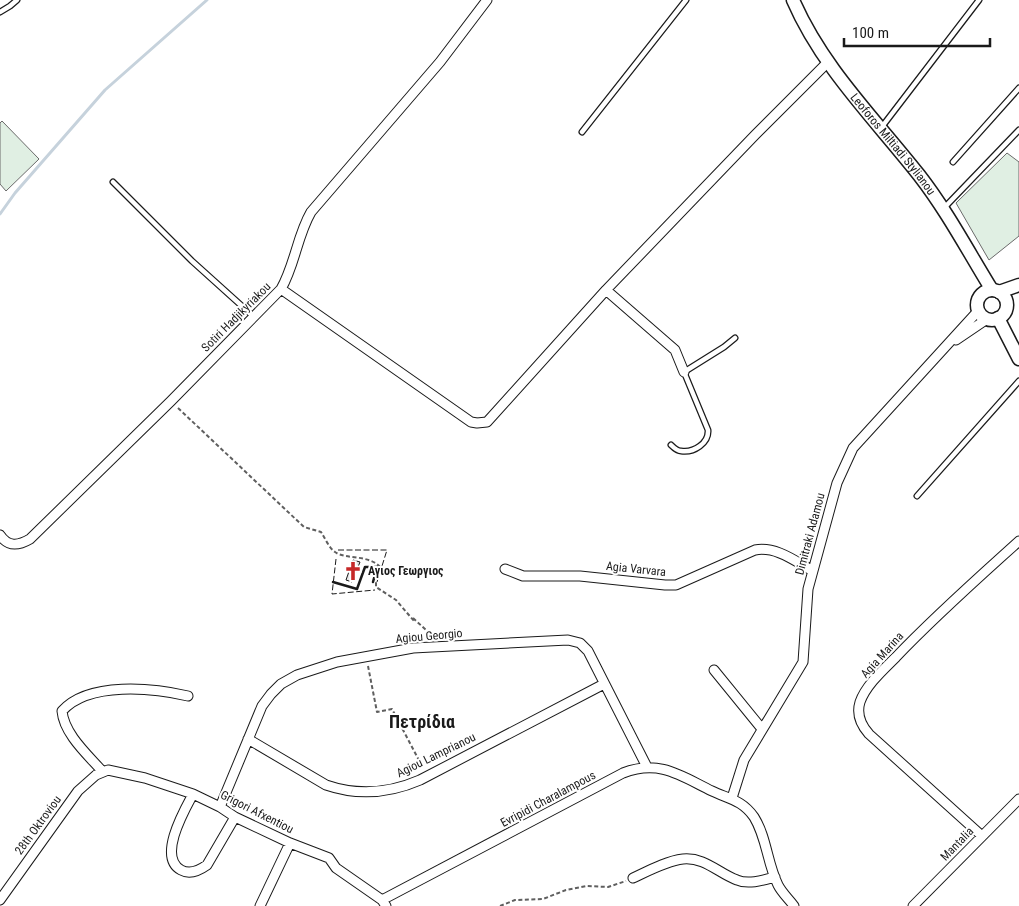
<svg xmlns="http://www.w3.org/2000/svg" width="1019" height="906" viewBox="0 0 1019 906" font-family="'Roboto Condensed',sans-serif">
<style>
.green{fill:#e0efe3;stroke:#6a6a6a}
.lines{fill:none;stroke-linecap:round;stroke-linejoin:round}
.stream{stroke:#c6d2dc;stroke-width:3}
.building{fill:#e6e6e6;stroke:#1a1a1a}
.lane-casing{stroke:#1a1a1a;stroke-width:7}
.street-casing{stroke:#1a1a1a;stroke-width:11}
.secondary-casing{stroke:#1a1a1a;stroke-width:15}
.path{stroke:#5f5f5f;stroke-width:2;stroke-dasharray:4 2.5;stroke-linecap:butt}
.lane{stroke:#fff;stroke-width:4.5}
.street{stroke:#fff;stroke-width:9}
.secondary{stroke:#fff;stroke-width:12}
.fence{stroke:#1a1a1a;stroke-width:1;stroke-dasharray:6 2.5;stroke-linecap:butt}
.wall{stroke:#1a1a1a;stroke-width:2.5}
.labels{text-anchor:middle;dominant-baseline:central;stroke-width:4;stroke-linejoin:round;paint-order:stroke}
.street-label{font-size:12px;fill:#1a1a1a;stroke:#fff}
.poi-label{font-size:12px;font-weight:bold;fill:#1a1a1a;stroke:#fff;text-anchor:start}
.district-label{font-size:18px;font-weight:bold;fill:#1a1a1a;stroke:#fff}
</style>
<rect width="100%" height="100%" fill="#fff"/>
<path class="green" d="M2 121 39 159 6 191 0 184V123Z
M1007 153 1019 162V236L989 260 956 203Z"/>
<g class="lines">
<path class="stream" d="M0 214 15 193 105 90 207 0"/>
</g>
<path class="building" d="M353 560 360 562 352 582 346 580Z"/>
<g class="lines">
<g class="lane-casing">
<path id="lane" d="M0 12 10 6 17 0
M881 128 979 0
M582 132 686 0
M953 162 1019 88
M113 182 192 261 253 316
M944 208 1019 130
M671 445C674 448 677 451 681 451 694 453 709 443 708 430L684 372 724 347 735 338
M917 496 1019 381"/>
</g>
<g class="street-casing">
<path id="street" d="M281 289 471 422 477 423 487 422 606 290 755 135 828 62
M606 290 675 350 684 372
M956 340 987 319
M0 535C8 547 18 546 30 539L171 401 281 289C295 265 297 236 311 212L440 62 487 0
M505 569 523 576H580L665 585H676L755 550C776 546 795 561 813 571
M714 670 762 729
M248 739 326 785C358 796 390 793 420 780L604 684
M102 771C88 755 64 734 62 711 89 681 153 688 188 696
M193 794C185 809 157 857 181 870 190 875 200 870 207 865L235 817
M732 798 744 760 803 662 808 589 837 483 853 448 978 311
M220 807 262 706 271 694 281 684 297 675 337 662 413 648 568 640 580 643 588 651 647 767
M982 836 869 734C861 725 856 715 860 702 866 685 883 670 896 657 935 616 977 579 1019 541
M633 878C648 871 666 861 683 859 705 857 718 873 737 880 748 885 764 880 775 877
M0 900 78 791 96 775 108 770 145 778 193 794 220 807 235 817 290 843 329 858 336 868 382 900 386 906
M382 900 623 773C660 759 681 776 712 791 729 799 742 800 754 817 767 838 767 863 778 885 782 893 789 899 794 906
M260 906 290 843
M913 906 1019 799"/>
</g>
<g class="secondary-casing">
<g id="secondary">
<path id="s1" d="M793 0C822 67 874 118 919 175 947 211 968 251 992 290"/>
<circle cx="992" cy="305" r="15"/>
<path d="M999 292 1019 285"/>
<path d="M998 318 1019 359"/>
</g>
</g>
<path class="path" d="M178 408 304 527 321 532C325 538 329 548 335 552 346 560 368 554 380 567L376 582V587L396 600 414 621
M413 618 426 630
M368 666 377 712 392 709 423 768
M500 906 515 900 543 899 566 890 587 886 608 887 626 881"/>
<use href="#lane" class="lane"/>
<use href="#street" class="street"/>
<use href="#secondary" class="secondary"/>
<path class="fence" d="M338 550H387L377 582
M336 559 332 594 375 590"/>
<path class="wall" d="M333 582 357 589 365 567H377L373 582"/>
</g>
<defs>
<g id="church-bare" transform="scale(1.5)"><path d="M-1.2-6h2.4v3.5h3.3v2.4h-3.3V6h-2.4V-.1h-3.3v-2.4h3.3Z" fill="#c62828" stroke="#fff" stroke-width="2.5" paint-order="stroke"/></g>
</defs>
<g fill-rule="evenodd">
<use href="#church-bare" x="353" y="571"/>
</g>
<g class="labels">
<g class="street-label">
<text stroke="none"><textPath href="#s1" startOffset="176">Leoforos Miltiadi Stylianou</textPath></text>
<text transform="translate(236 317) rotate(-45)">Sotiri Hadjikyriakou</text>
<text transform="translate(810 534) rotate(-75)">Dimitraki Adamou</text>
<text transform="translate(636 569) rotate(6)">Agia Varvara</text>
<text transform="translate(429 636) rotate(-5)">Agiou Georgio</text>
<text transform="translate(882 655) rotate(-48)">Agia Marina</text>
<text transform="translate(436 755) rotate(-26)">Agiou Lamprianou</text>
<text transform="translate(548 799) rotate(-28)">Evripidi Charalampous</text>
<text transform="translate(257 812) rotate(27)">Grigori Afxentiou</text>
<text transform="translate(38 825) rotate(-54)">28th Oktroviou</text>
<text transform="translate(957 844) rotate(-46)">Mantalia</text>
</g>
<g class="poi-label">
<text x="368" y="571">Αγιος Γεωργιος</text>
</g>
<g class="district-label">
<text x="422" y="721">Πετρίδια</text>
</g>
</g>
<path d="M844 38v8h146v-8" fill="none" stroke="#1a1a1a" stroke-width="2.5"/>
<text x="852" y="38" font-size="15" fill="#1a1a1a" stroke="#ffffff" stroke-width="4" paint-order="stroke">100 m</text>
</svg>
